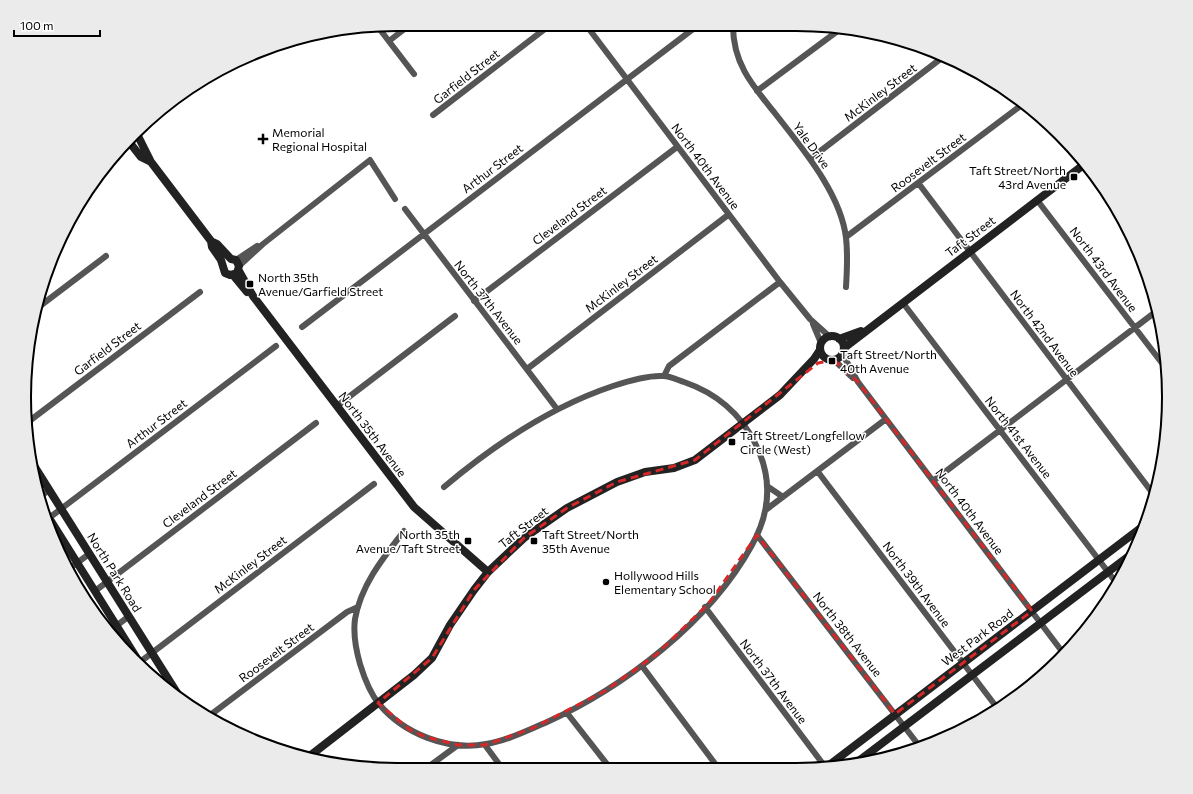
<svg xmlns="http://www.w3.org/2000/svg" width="1193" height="794" viewBox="0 0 1193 794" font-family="Commissioner,sans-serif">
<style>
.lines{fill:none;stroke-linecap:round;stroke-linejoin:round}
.street{stroke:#555;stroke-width:6}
.secondary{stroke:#222;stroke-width:8}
.marked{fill:none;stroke:#d62828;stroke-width:3;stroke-dasharray:8 5;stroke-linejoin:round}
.poi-dot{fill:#000;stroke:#fff;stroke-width:1.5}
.labels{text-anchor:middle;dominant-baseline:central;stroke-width:3;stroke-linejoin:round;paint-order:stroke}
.street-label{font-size:12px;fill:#000;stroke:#fff}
.poi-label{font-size:12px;fill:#000;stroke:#fff;text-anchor:start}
.rim{fill:none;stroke:#000;stroke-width:2}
</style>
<rect width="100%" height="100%" fill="#fff"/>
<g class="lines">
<path class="street" d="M586 25 780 282 810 319 830 337
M733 26C733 63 752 85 774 112 801 147 841 193 846 238 848 254 847 271 846 287
M378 27 414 74
M389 41 411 24
M757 91 843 27
M433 115 550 25
M810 159 943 57
M919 184 1154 495
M1037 200 1168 371
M405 209 557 409
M846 237 1023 104
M236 260 257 246
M239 266 263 244 370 160 395 199
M474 301 677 147
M903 303 1118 585
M40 306 106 256
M813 324 821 343
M302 327 697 26
M842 353 858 382 1064 654
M834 360 853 378
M527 369 728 215
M664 376 669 366 780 282
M337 406 455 316
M28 422 200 292
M818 472 998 709
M933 481 1158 310
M767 486 783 497
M41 496 49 490
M767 509 886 419
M49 518 276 346
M404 531C383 558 361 585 355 619 353 634 356 650 360 664 364 677 370 693 379 704 404 734 448 751 486 744 506 741 526 731 545 723 623 688 710 622 752 545 771 511 773 478 755 443 740 413 716 393 684 382 678 380 670 376 663 376 647 375 628 381 613 386 550 407 495 444 444 487
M757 535 920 747
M69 569 89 554
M95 591 316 423
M705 607 826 768
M112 629 128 617
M140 662 374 484
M642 666 719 769
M162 685 169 680
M567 713 610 768
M209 716 347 612 358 607
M485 745 502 768
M428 767 458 745"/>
<path class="secondary" d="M138 136 151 162 211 241 212 247 221 260 225 273 230 275 237 273 239 266 236 260 231 259 217 244 211 241
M130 143 141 157 151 162
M239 271 253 296 414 507 488 572
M233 275 247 292
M820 348a12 12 0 1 1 24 0a12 12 0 1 1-24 0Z
M839 339 861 331
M844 348 1086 163
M31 461 179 696
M51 521 143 668
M311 755 414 675 432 658 450 625 474 590 488 572 524 538 567 508 617 482 645 472 674 468 695 460 780 395 814 359 820 350
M856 763 1133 553
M824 769 1146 524"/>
</g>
<path class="marked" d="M834 360 858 382 1032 611 895 714 757 535 709 603 657 654 605 691 533 728 485 745H458L426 737 410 730 378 703 432 658 474 590 524 538 567 508 617 482 695 460 818 363Z"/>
<g class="poi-dot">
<path d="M261 133h4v4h4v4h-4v4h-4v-4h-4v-4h4z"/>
<rect x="1070" y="173" width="8" height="8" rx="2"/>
<rect x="246" y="280" width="8" height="8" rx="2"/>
<rect x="828" y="357" width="8" height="8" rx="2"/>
<rect x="728" y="438" width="8" height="8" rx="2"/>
<rect x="464" y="537" width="8" height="8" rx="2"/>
<rect x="530" y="537" width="8" height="8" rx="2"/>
<circle cx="606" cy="582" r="4"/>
</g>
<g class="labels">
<g class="street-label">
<text transform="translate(466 76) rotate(-38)">Garfield Street</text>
<text transform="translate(880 92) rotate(-37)">McKinley Street</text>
<text transform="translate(812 145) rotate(54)">Yale Drive</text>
<text transform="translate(928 162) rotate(-37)">Roosevelt Street</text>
<text transform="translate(706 166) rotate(53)">North 40th Avenue</text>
<text transform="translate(492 168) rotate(-37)">Arthur Street</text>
<text transform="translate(569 215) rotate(-37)">Cleveland Street</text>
<text transform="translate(970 236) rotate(-37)">Taft Street</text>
<text transform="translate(1104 269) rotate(53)">North 43rd Avenue</text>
<text transform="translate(621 283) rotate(-37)">McKinley Street</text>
<text transform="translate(489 302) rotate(52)">North 37th Avenue</text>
<text transform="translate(1045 333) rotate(53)">North 42nd Avenue</text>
<text transform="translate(107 348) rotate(-37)">Garfield Street</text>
<text transform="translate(156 423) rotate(-37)">Arthur Street</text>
<text transform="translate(373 434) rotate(53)">North 35th Avenue</text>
<text transform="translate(1019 437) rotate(52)">North 41st Avenue</text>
<text transform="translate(199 498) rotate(-37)">Cleveland Street</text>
<text transform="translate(970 511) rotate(53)">North 40th Avenue</text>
<text transform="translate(523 527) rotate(-38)">Taft Street</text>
<text transform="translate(250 564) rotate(-37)">McKinley Street</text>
<text transform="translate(115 572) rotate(58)">North Park Road</text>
<text transform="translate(917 584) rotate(53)">North 39th Avenue</text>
<text transform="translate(848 634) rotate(52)">North 38th Avenue</text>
<text transform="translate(977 637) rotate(-37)">West Park Road</text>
<text transform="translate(276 652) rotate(-37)">Roosevelt Street</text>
<text transform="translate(774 681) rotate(53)">North 37th Avenue</text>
</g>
<g class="poi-label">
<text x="272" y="132">Memorial<tspan x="272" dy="14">Regional Hospital</tspan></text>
<text x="1066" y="170" text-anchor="end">Taft Street/North<tspan x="1066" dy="14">43rd Avenue</tspan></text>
<text x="258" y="277">North 35th<tspan x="258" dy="14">Avenue/Garfield Street</tspan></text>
<text x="840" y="354">Taft Street/North<tspan x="840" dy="14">40th Avenue</tspan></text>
<text x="740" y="435">Taft Street/Longfellow<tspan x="740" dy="14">Circle (West)</tspan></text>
<text x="460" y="534" text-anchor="end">North 35th<tspan x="460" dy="14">Avenue/Taft Street</tspan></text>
<text x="542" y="534">Taft Street/North<tspan x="542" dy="14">35th Avenue</tspan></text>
<text x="614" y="575">Hollywood Hills<tspan x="614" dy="14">Elementary School</tspan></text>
</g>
</g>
<path d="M0 0H1193V794H0ZM397 31H796A366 366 0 0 1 1162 397V397A366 366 0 0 1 796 763H397A366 366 0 0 1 31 397V397A366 366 0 0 1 397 31Z" fill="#ebebeb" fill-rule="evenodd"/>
<path class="rim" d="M397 31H796A366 366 0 0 1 1162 397V397A366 366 0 0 1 796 763H397A366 366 0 0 1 31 397V397A366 366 0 0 1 397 31Z"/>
<path d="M14 30v6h86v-6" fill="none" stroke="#000000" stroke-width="2"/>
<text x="20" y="30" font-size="12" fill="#000000" stroke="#ffffff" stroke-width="3" paint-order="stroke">100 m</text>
</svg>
